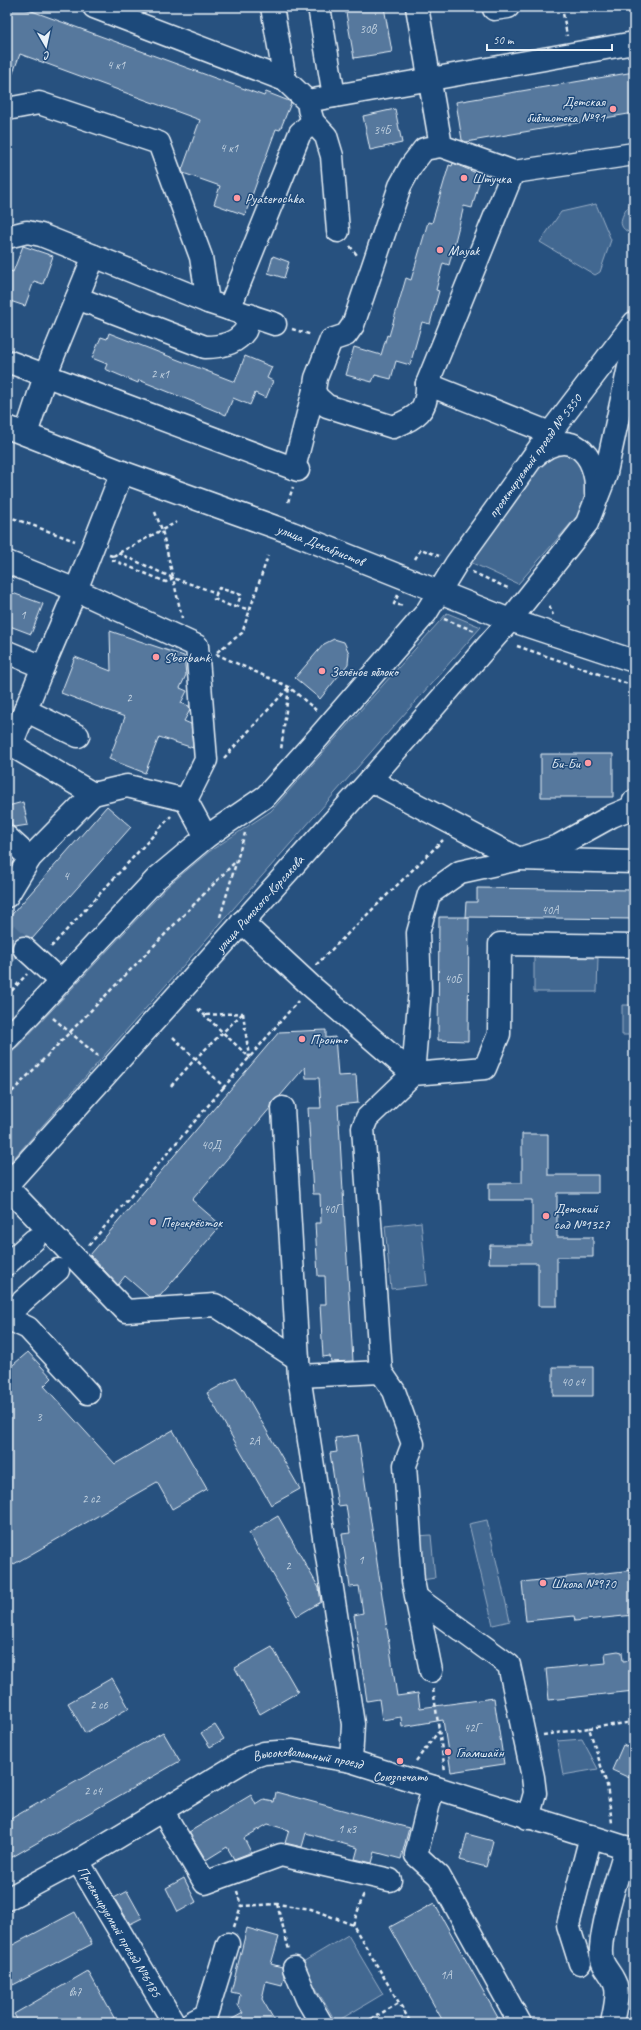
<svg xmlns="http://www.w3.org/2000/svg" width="641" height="2030" viewBox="0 0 641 2030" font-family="Caveat,sans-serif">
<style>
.green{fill:#436891;stroke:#96acc4}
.building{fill:#57789d;stroke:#e8f1f8}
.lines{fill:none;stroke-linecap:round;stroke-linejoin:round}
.minor-tunnel{stroke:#446991;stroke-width:22;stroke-dasharray:22 11;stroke-linecap:butt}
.minor-casing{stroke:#e8f1f8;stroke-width:25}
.major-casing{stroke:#e8f1f8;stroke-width:25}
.path{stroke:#e8f1f8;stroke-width:2.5;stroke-dasharray:4 3;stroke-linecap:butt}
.minor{stroke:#1f4a7a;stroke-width:22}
.major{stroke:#1f4a7a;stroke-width:22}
.poi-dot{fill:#ff9aa2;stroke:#1f4a7a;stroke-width:1.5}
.labels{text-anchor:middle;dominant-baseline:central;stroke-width:3;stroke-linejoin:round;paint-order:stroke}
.number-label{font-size:12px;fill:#c4d3e1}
.poi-label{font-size:14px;fill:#e8f1f8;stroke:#1f4a7a;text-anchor:start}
.street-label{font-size:14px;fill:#e8f1f8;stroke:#1f4a7a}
</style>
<rect width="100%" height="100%" fill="#27517f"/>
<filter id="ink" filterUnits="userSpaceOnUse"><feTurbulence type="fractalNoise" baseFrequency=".025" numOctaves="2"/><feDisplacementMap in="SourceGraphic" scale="8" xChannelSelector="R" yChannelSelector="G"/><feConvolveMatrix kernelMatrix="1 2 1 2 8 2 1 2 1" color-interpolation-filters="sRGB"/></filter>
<g filter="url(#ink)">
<path class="green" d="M634 200V234C611 228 624 211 634 200Z
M596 204 611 240 600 272 595 275 540 242 561 212Z
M552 450 581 456 589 491 579 514 518 584 470 562 541 457Z
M447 613 481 627 7 1166V1058L169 885 210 851 271 811Z
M534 957 598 958 597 992H534Z
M622 1005H634V1035H622Z
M421 1222 427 1285 391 1289 385 1226Z
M487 1520 510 1621 493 1625 469 1524Z
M431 1535 435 1578 422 1580 417 1536Z
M582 1739 598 1769 563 1775 557 1741Z
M348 1935 383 1994 336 2022 301 1963Z"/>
<path class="building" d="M7 7H21L264 96 266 92 289 101 291 103 280 130 276 129 245 215 214 204 220 186 183 173 182 170 200 120 20 54 9 84H7Z
M345 7H384L392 52 354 58Z
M634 72V113L466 142 462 140 456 102Z
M395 109 402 143 370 150 363 116Z
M453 163 481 175 472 208 464 206 449 265 443 263 436 290 439 291 430 324 422 322 410 365 396 361 391 379 375 375 372 382 346 375 354 347 381 355 387 335 389 336 406 278 411 280 428 222 432 223 449 165 452 166Z
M23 246 53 256 43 284 34 281 25 306 7 300V270L13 272Z
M273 256 289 262 284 278 268 273Z
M109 333 235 382 245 356 272 367 267 378 273 381 266 398 255 393 250 405 233 398 226 415 139 380 138 383 105 369 107 364 92 358 101 337 107 339Z
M7 591 43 604 31 634 7 625Z
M110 631 184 656 186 675 180 688 187 691 181 703 189 706 190 710 184 721 191 724 193 748 159 737 145 773 109 759 125 717 61 693 75 657 111 671Z
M334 639 344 642 349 653 348 664 320 699 295 678 324 644Z
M541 754H613V797H541Z
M23 802 28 825 15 827 12 826 8 806Z
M107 806 131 827 32 939 27 936H21L15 940 12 946V951L16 958 7 968V920Z
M477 888 634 890V919L465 917 466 902H477Z
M439 917H469L468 1041 438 1040Z
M326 1030V1038L335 1037 338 1076 356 1075 358 1103 338 1105 353 1361 331 1362 330 1356 323 1357 320 1304H326L325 1276H318L315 1223H321L320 1194H313L308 1108H321L319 1078H306L305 1067 280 1096 272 1102 271 1107 192 1200 221 1225 160 1296 149 1297 125 1276 118 1285 90 1255 279 1032Z
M522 1134H548V1175H598V1193H557V1237H593V1257H557V1306H538V1263H489L490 1245H532V1200H489V1183H522Z
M28 1352 52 1378 44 1386 115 1464 173 1430 207 1489 172 1509 157 1482 7 1568V1370Z
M553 1367H593V1396H553Z
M236 1377 300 1489 271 1505 207 1393Z
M358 1435 397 1696 418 1693 420 1708 494 1698 504 1764 451 1772 443 1720 402 1727 401 1717 382 1720 379 1699 367 1701 354 1615 363 1613 359 1586 350 1587 342 1534 350 1533 346 1505 338 1506 330 1453 337 1452 335 1438Z
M278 1516 319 1588 321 1602 297 1616 249 1533Z
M634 1570V1615L575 1621 574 1616 526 1621 522 1582Z
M272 1647 298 1692 260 1714 235 1668Z
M618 1651 622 1652 623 1661 634 1660V1691L549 1700 546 1669 606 1663 605 1653Z
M112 1678 129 1708 85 1733 68 1703Z
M215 1725 224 1739 210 1747 201 1733Z
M163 1732 180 1761 7 1860V1821Z
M623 1745 634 1750V1780L612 1770Z
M276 1792 409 1828 401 1859 375 1852 372 1863 355 1859 358 1848 306 1833 302 1847 285 1843 289 1830 268 1824 244 1838 251 1852 247 1854 234 1859 227 1847 206 1860 189 1832 251 1795 256 1805 264 1800 274 1802Z
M467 1834 493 1841 486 1867 460 1860Z
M184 1878 196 1902 178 1912 166 1888Z
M127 1891 142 1918 130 1924 114 1898Z
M434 1903 501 2023H444L390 1927Z
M75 1912 92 1944 13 1985 7 1972V1948Z
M247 1928 279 1937 271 1964 282 1967 284 1977 282 1985 266 1981 262 1999 276 2023H225L243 2013 238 2005 240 1994 231 1992Z
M88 1971 117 2023H19L14 2014Z"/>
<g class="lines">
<path class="minor-tunnel" d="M7 933 24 948"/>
<g class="minor-casing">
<g id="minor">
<path d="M94 7 285 80 307 101 634 43"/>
<path d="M272 7 285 80"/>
<path d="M319 7 334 96"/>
<path d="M417 7 441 146 514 172 634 154"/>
<path d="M494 7V9L508 7"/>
<path d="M7 109 39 103 159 143 201 257 208 302 275 324"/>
<path d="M309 109 313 122 326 136 332 156 338 231"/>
<path d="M513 172 427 384 550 433"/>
<path d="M7 237 27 232 41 235 94 256"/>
<path d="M77 298 205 347C219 347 236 344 245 331 247 327 248 320 250 315"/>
<path d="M229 309 300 133 313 122"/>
<path d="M7 361 298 470"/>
<path d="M427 384C428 411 416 418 393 427L327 406 317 397 314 390 316 378 331 340 346 335 353 325 400 186 411 166 424 149 441 146"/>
<path d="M26 434 45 376 94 256 208 302"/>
<path d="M534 457C569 425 598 453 596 493"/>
<path d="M294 468 314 390"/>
<path d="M7 562 76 590 197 646 206 760 186 800 206 837"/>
<path d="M7 652 43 667 76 590 122 472"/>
<path d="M25 710 78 736"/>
<path d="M370 780 519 859 634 862"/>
<path d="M93 794 127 786 186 800"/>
<path d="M7 837 30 858"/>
<path d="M7 896 30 858 93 794 11 745 43 667"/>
<path d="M242 922 311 986 413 1074"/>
<path d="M24 948 60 981"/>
<path id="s1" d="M7 1039 157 878 206 837 266 796 317 739 426 613 456 564 495 510 550 433 634 323"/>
<path d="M413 1074 420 990 418 933 429 894 460 872 519 859 558 846 612 816 631 808 634 801"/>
<path d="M283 1108 299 1376 353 1724 351 1761"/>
<path id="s2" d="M7 1185 370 780 510 620 587 523 605 477 634 344"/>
<path d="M7 1187 126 1311 215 1305 298 1359"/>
<path d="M7 1264 34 1240"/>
<path d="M7 1315 58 1270"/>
<path d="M7 1318 28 1328 88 1393"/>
<path d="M299 1376 381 1372"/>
<path d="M417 1598 509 1665 533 1777 535 1793 528 1818"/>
<path d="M431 1671 413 1581 405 1465 413 1444 394 1391 381 1372 363 1128 367 1118 413 1074 485 1068 499 1034 500 944 634 946"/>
<path d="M433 1787 416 1855 439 1876 520 2023"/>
<path d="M162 1810 205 1883 281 1855 390 1880"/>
<path id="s3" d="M78 1861 174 2023"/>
<path id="s4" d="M7 1899 78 1861 249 1758 264 1753 293 1751 351 1761 634 1850"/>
<path d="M580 1963 568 1925 591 1836"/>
<path d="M294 1968 307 1999 321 2023"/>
<path d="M191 2023 206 2015 228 1944"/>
<path d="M612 2023C614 2011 620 1992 614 1981 608 1968 600 1966 601 1948 603 1918 618 1876 626 1847"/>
</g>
</g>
<g class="major-casing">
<g id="major">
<path id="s5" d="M7 427 122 472 292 533 510 620 634 661"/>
</g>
</g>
<path class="path" d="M562 7 567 36
M350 246 357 255
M292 329 312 335
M288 502 293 487
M155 512 162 530 173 577
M7 516 75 541
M118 553 173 578 217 593
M109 555 113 556V560L166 582 173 578 182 618
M113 556 177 522
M415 559 421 549 439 556
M472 572 510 589
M398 595 394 604 404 606
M237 606 233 607 214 599 219 588 241 595 237 606 250 610
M549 606 553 615
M444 619 475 631
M517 646 634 686
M217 652 242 633 268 556
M216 654 289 687 316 710
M224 758 289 687 281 750
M220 917 245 833
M51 947 171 816
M316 965 443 840
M7 996 27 974
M198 1009 250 1058
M243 1013 249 1057
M206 1015 243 1013
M53 1018 98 1056
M173 1037 224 1087 298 1001
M171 1086 195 1059 243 1013
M7 1097 238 859
M89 1245 224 1087
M433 1689 445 1771
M589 1728 634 1722
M543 1735 589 1728 607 1785 612 1823
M416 1761 439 1731
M237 1891 241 1906
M277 1904 289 1950
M353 1925 364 1893
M234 1927 241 1906 277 1904 311 1909 353 1925 411 2023
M364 2023 399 2003"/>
<use href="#minor" class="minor"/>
<use href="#major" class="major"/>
</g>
</g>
<g class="poi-dot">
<circle cx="613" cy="109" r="4"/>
<circle cx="464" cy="178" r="4"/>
<circle cx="237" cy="198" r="4"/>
<circle cx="440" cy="250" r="4"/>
<circle cx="156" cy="657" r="4"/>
<circle cx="322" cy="671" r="4"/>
<circle cx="588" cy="763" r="4"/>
<circle cx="302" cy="1039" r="4"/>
<circle cx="546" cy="1216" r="4"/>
<circle cx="153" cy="1222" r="4"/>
<circle cx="543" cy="1583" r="4"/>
<circle cx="448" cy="1752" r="4"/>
<circle cx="400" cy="1761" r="4"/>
</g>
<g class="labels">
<g class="number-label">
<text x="368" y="29">30В</text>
<text x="116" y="65">4 к1</text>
<text x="382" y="130">34Б</text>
<text x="229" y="148">4 к1</text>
<text x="160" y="374">2 к1</text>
<text x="23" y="615">1</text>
<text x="129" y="698">2</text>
<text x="66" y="876">4</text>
<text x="550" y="910">40А</text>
<text x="453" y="979">40Б</text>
<text x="211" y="1145">40Д</text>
<text x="332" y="1209">40Г</text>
<text x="573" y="1382">40 с4</text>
<text x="39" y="1417">3</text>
<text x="254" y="1441">2А</text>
<text x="91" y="1499">2 с2</text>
<text x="361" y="1560">1</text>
<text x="288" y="1566">2</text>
<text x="99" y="1705">2 с6</text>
<text x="472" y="1728">42Г</text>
<text x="93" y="1791">2 c4</text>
<text x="347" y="1829">1 к3</text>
<text x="446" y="1975">1А</text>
<text x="75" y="1992">вл7</text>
</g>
<g class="poi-label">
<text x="605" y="101" text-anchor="end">Детская<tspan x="605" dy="16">библиотека №91</tspan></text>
<text x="472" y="178">Штучка</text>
<text x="245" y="198">Pyaterochka</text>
<text x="448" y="250">Mayak</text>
<text x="164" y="657">Sberbank</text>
<text x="330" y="671">Зелёное яблоко</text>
<text x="580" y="763" text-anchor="end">Би-Би</text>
<text x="310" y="1039">Пронто</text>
<text x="554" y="1208">Детский<tspan x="554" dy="16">сад №1327</tspan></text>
<text x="161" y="1222">Перекрёсток</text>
<text x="551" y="1583">Школа №970</text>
<text x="456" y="1752">Гламшайн</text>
<text x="400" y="1776" text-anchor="middle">Союзпечать</text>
</g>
<g class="street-label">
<text stroke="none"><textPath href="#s1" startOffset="791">проектируемый проезд № 5350</textPath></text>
<text stroke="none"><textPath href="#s5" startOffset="335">улица Декабристов</textPath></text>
<text stroke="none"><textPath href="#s2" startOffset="378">улица Римского-Корсакова</textPath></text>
<text stroke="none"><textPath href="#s4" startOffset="340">Высоковольтный проезд</textPath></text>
<text stroke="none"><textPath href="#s3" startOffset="82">Проектируемый проезд №6185</textPath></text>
</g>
</g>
<rect width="641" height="2030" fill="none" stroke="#1f4a7a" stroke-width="24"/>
<rect x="12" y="12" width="617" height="2006" fill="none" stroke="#e8f1f8" stroke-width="1.5" filter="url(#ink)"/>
<g transform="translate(46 46) rotate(171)" stroke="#1f4a7a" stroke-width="3" paint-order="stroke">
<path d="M0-3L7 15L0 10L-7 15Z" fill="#e8f1f8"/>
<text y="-6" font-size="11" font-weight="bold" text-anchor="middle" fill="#e8f1f8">С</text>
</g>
<path d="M487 44v6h125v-6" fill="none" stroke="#e8f1f8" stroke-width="2"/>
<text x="493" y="44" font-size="12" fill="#e8f1f8" stroke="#1f4a7a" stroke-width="3" paint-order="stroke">50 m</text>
</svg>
